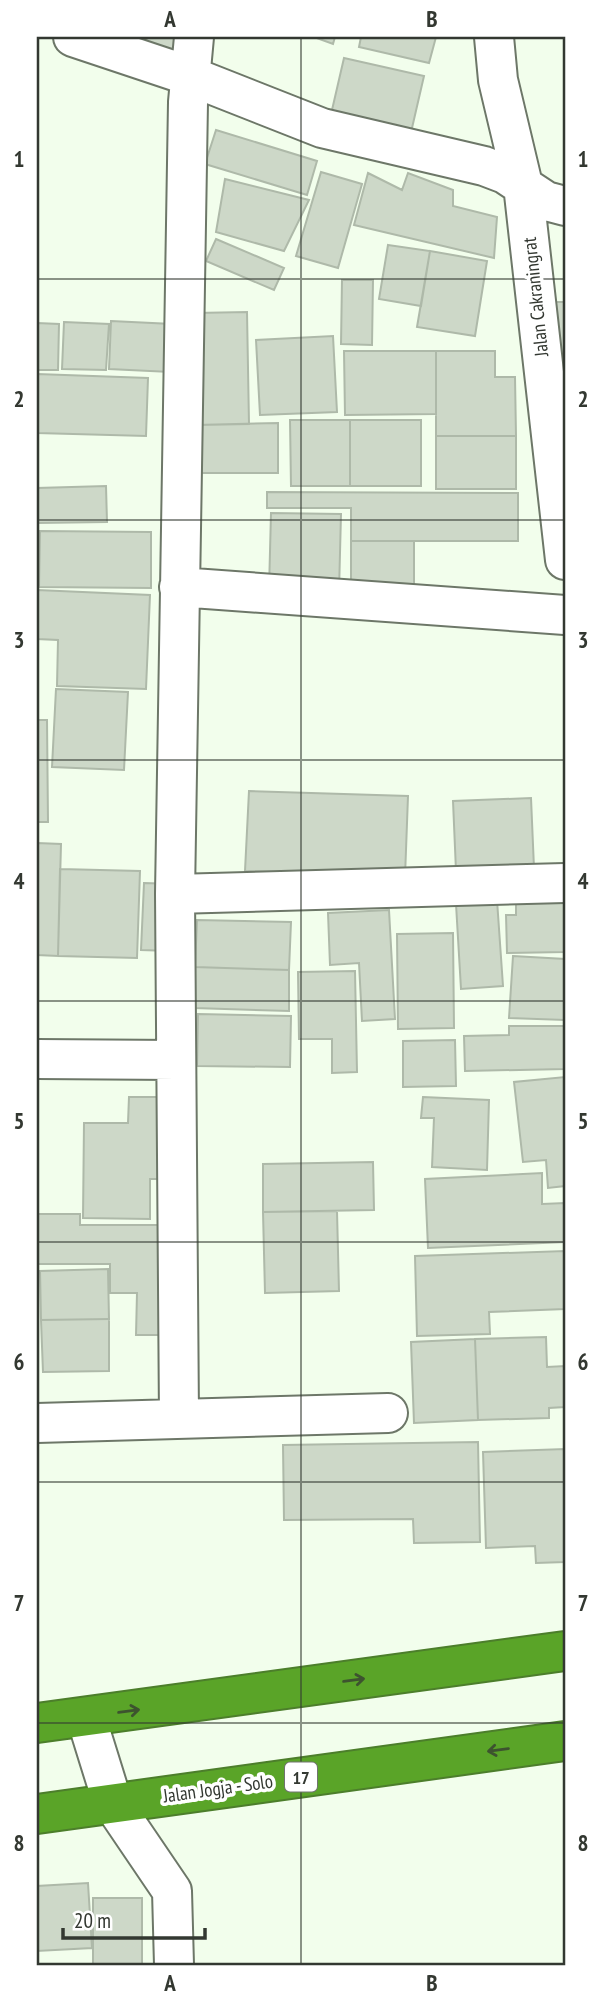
<svg xmlns="http://www.w3.org/2000/svg" width="602" height="2002" viewBox="0 0 602 2002" font-family="'PT Sans Narrow',sans-serif">
<style>
.building{fill:#cdd8c8;stroke:#aeb9a9;stroke-width:2}
.lines{fill:none;stroke-linecap:round;stroke-linejoin:round}
.minor-casing{stroke:#6d7768;stroke-width:42}
.highway-casing{stroke:#4c7e2b;stroke-width:42}
.minor{stroke:#fff;stroke-width:38}
.highway{stroke:#5aa428;stroke-width:38}
.oneway{stroke:#3d532f}
.grid{fill:none;stroke:#333831;stroke-width:2;stroke-opacity:0.55}
.labels{text-anchor:middle;dominant-baseline:central;stroke-width:7;stroke-linejoin:round;paint-order:stroke}
.shield{fill:#fff;stroke:#70746f;stroke-width:2}
.shield-label{font-size:18px;font-weight:bold;fill:#333831}
.street-label{font-size:19px;fill:#333831;stroke:#fff}
.neatline{fill:none;stroke:#333831;stroke-width:2.5}
.grid-label{font-size:23px;text-anchor:middle;font-weight:bold;fill:#333831}
</style>
<rect width="100%" height="100%" fill="#f2feec"/>
<path class="building" d="M147 37H184L176 65 142 56Z
M314 37H335L333 44Z
M361 37H436L429 63 359 47Z
M344 58 424 76 409 141 329 123Z
M216 130 317 161 307 195 205 164Z
M321 172 362 184 338 268 296 256Z
M368 173 402 190 408 173 453 190V206L497 217 494 258 354 225Z
M225 179 309 200 284 251 216 232Z
M216 239 284 268 274 290 206 261Z
M388 245 430 251 421 306 379 299Z
M430 251 487 261 475 336 417 327Z
M342 280H373L372 345 341 344Z
M550 302H565V367L549 366Z
M247 312 249 424 197 425 195 313Z
M111 321 172 324 170 372 109 369Z
M64 322 109 324 106 370 62 369Z
M37 323 59 324 58 370H37Z
M333 336 337 412 260 415 256 340Z
M344 351H436V414L345 415Z
M436 351H495V377H515L516 436H436Z
M37 374 148 378 146 436 37 433Z
M290 420H350V486H291Z
M350 420H421V486H350Z
M278 423V473H198L197 425Z
M436 436H516V489H436Z
M106 486 107 522 37 523V488Z
M267 492 518 493V541H351V508H267Z
M271 513 341 514 339 592 269 590Z
M40 531 151 532V588L39 587Z
M351 541H414V597L351 596Z
M37 590 150 595 146 689 57 686 58 640 37 639Z
M56 689 128 692 124 770 52 767Z
M37 720H47L48 822H37Z
M249 791 408 796 405 877 245 871Z
M531 798 534 868 456 871 453 801Z
M37 843 61 844 58 956 37 955Z
M60 869 140 871 137 958 58 956Z
M144 883 174 884 171 951 141 950Z
M516 893H565V952L507 953 506 915H516Z
M497 900 503 986 461 989 456 904Z
M389 910 395 1019 362 1021 359 963 330 965 328 913Z
M197 920 291 922 289 970 195 967Z
M453 933 454 1028 398 1029 397 934Z
M513 956 565 959V1020L509 1018Z
M195 967 289 970V1011L194 1008Z
M355 971 357 1072 332 1073V1039H299L298 972Z
M198 1014 291 1016 290 1067 197 1066Z
M509 1026H565V1069L465 1071 464 1036 509 1035Z
M455 1040 456 1086 403 1087V1041Z
M565 1077V1186L548 1188 546 1160 523 1162 514 1082Z
M129 1097H176L175 1179H150V1219L83 1218 84 1123H128Z
M423 1097 489 1100 487 1170 432 1167 434 1118H421Z
M373 1162 374 1210 263 1212V1164Z
M542 1173V1204L565 1203V1242L428 1248 425 1179Z
M337 1211 339 1291 265 1293 263 1212Z
M37 1214H80V1225H172V1335H136L137 1293H110V1264H37Z
M565 1251V1309L489 1312 490 1334 417 1336 415 1256Z
M108 1269 109 1319 41 1320 40 1271Z
M109 1319V1371L43 1372 41 1320Z
M546 1337 547 1367 565 1366V1407L549 1408V1418L478 1420 475 1339Z
M475 1339 478 1420 414 1423 411 1342Z
M478 1442 480 1542 414 1543 413 1519 284 1520 283 1445Z
M565 1449V1562L536 1563 535 1546 486 1548 483 1452Z
M88 1883 92 1948 37 1951V1886Z
M93 1898H142V1965H93Z"/>
<g class="lines">
<g class="minor-casing">
<path id="minor" d="M73 37 190 76 322 128 484 166 505 174 546 201 565 206
M494 37 498 80 523 185 565 560
M179 587 565 615
M175 894 565 883
M37 1059 176 1060
M179 1418 175 894 188 102 194 37
M37 1423 388 1413
M86 1717 113 1804 172 1891 174 1965"/>
</g>
<g class="highway-casing">
<path id="highway" d="M37 1723 565 1651
M37 1814 565 1741"/>
</g>
<use href="#minor" class="minor"/>
<use href="#highway" class="highway"/>
</g>
<defs><path id="oneway-shaft" d="M-6 0H5M1.5-3L5.5 0L1.5 3" fill="none" stroke-width="1.6" stroke-linecap="round" stroke-linejoin="round" transform="scale(1.75)"/></defs>
<g class="oneway">
<use href="#oneway-shaft" transform="translate(354 1680) rotate(-8)"/>
<use href="#oneway-shaft" transform="translate(129 1711) rotate(-8)"/>
<use href="#oneway-shaft" transform="translate(498 1750) rotate(172)"/>
</g>
<path class="grid" d="M301 37V1965M37 279H565M37 520H565M37 760H565M37 1001H565M37 1242H565M37 1482H565M37 1723H565"/>
<g class="labels">
<rect class="shield" x="285" y="1762.5" width="32" height="29" rx="5"/>
<g class="shield-label">
<text x="301" y="1777">17</text>
</g>
<g class="street-label">
<text transform="translate(535 297) rotate(-96)">Jalan Cakraningrat</text>
<text transform="translate(218 1788) rotate(-8)">Jalan Jogja - Solo</text>
</g>
</g>
<rect width="602" height="2002" fill="none" stroke="#ffffff" stroke-width="77"/>
<path d="M63 1928v10h142v-10" fill="none" stroke="#333831" stroke-width="3.5"/>
<text x="74" y="1928" font-size="21" fill="#333831" stroke="#ffffff" stroke-width="5" paint-order="stroke">20 m</text>
<rect x="38" y="38" width="526" height="1926" class="neatline"/>
<g class="grid-label">
<text x="170" y="27">A</text>
<text x="432" y="27">B</text>
<text x="19" y="167">1</text>
<text x="583" y="167">1</text>
<text x="19" y="407">2</text>
<text x="583" y="407">2</text>
<text x="19" y="648">3</text>
<text x="583" y="648">3</text>
<text x="19" y="889">4</text>
<text x="583" y="889">4</text>
<text x="19" y="1129">5</text>
<text x="583" y="1129">5</text>
<text x="19" y="1370">6</text>
<text x="583" y="1370">6</text>
<text x="19" y="1611">7</text>
<text x="583" y="1611">7</text>
<text x="19" y="1851">8</text>
<text x="583" y="1851">8</text>
<text x="170" y="1991">A</text>
<text x="432" y="1991">B</text>
</g>
</svg>
